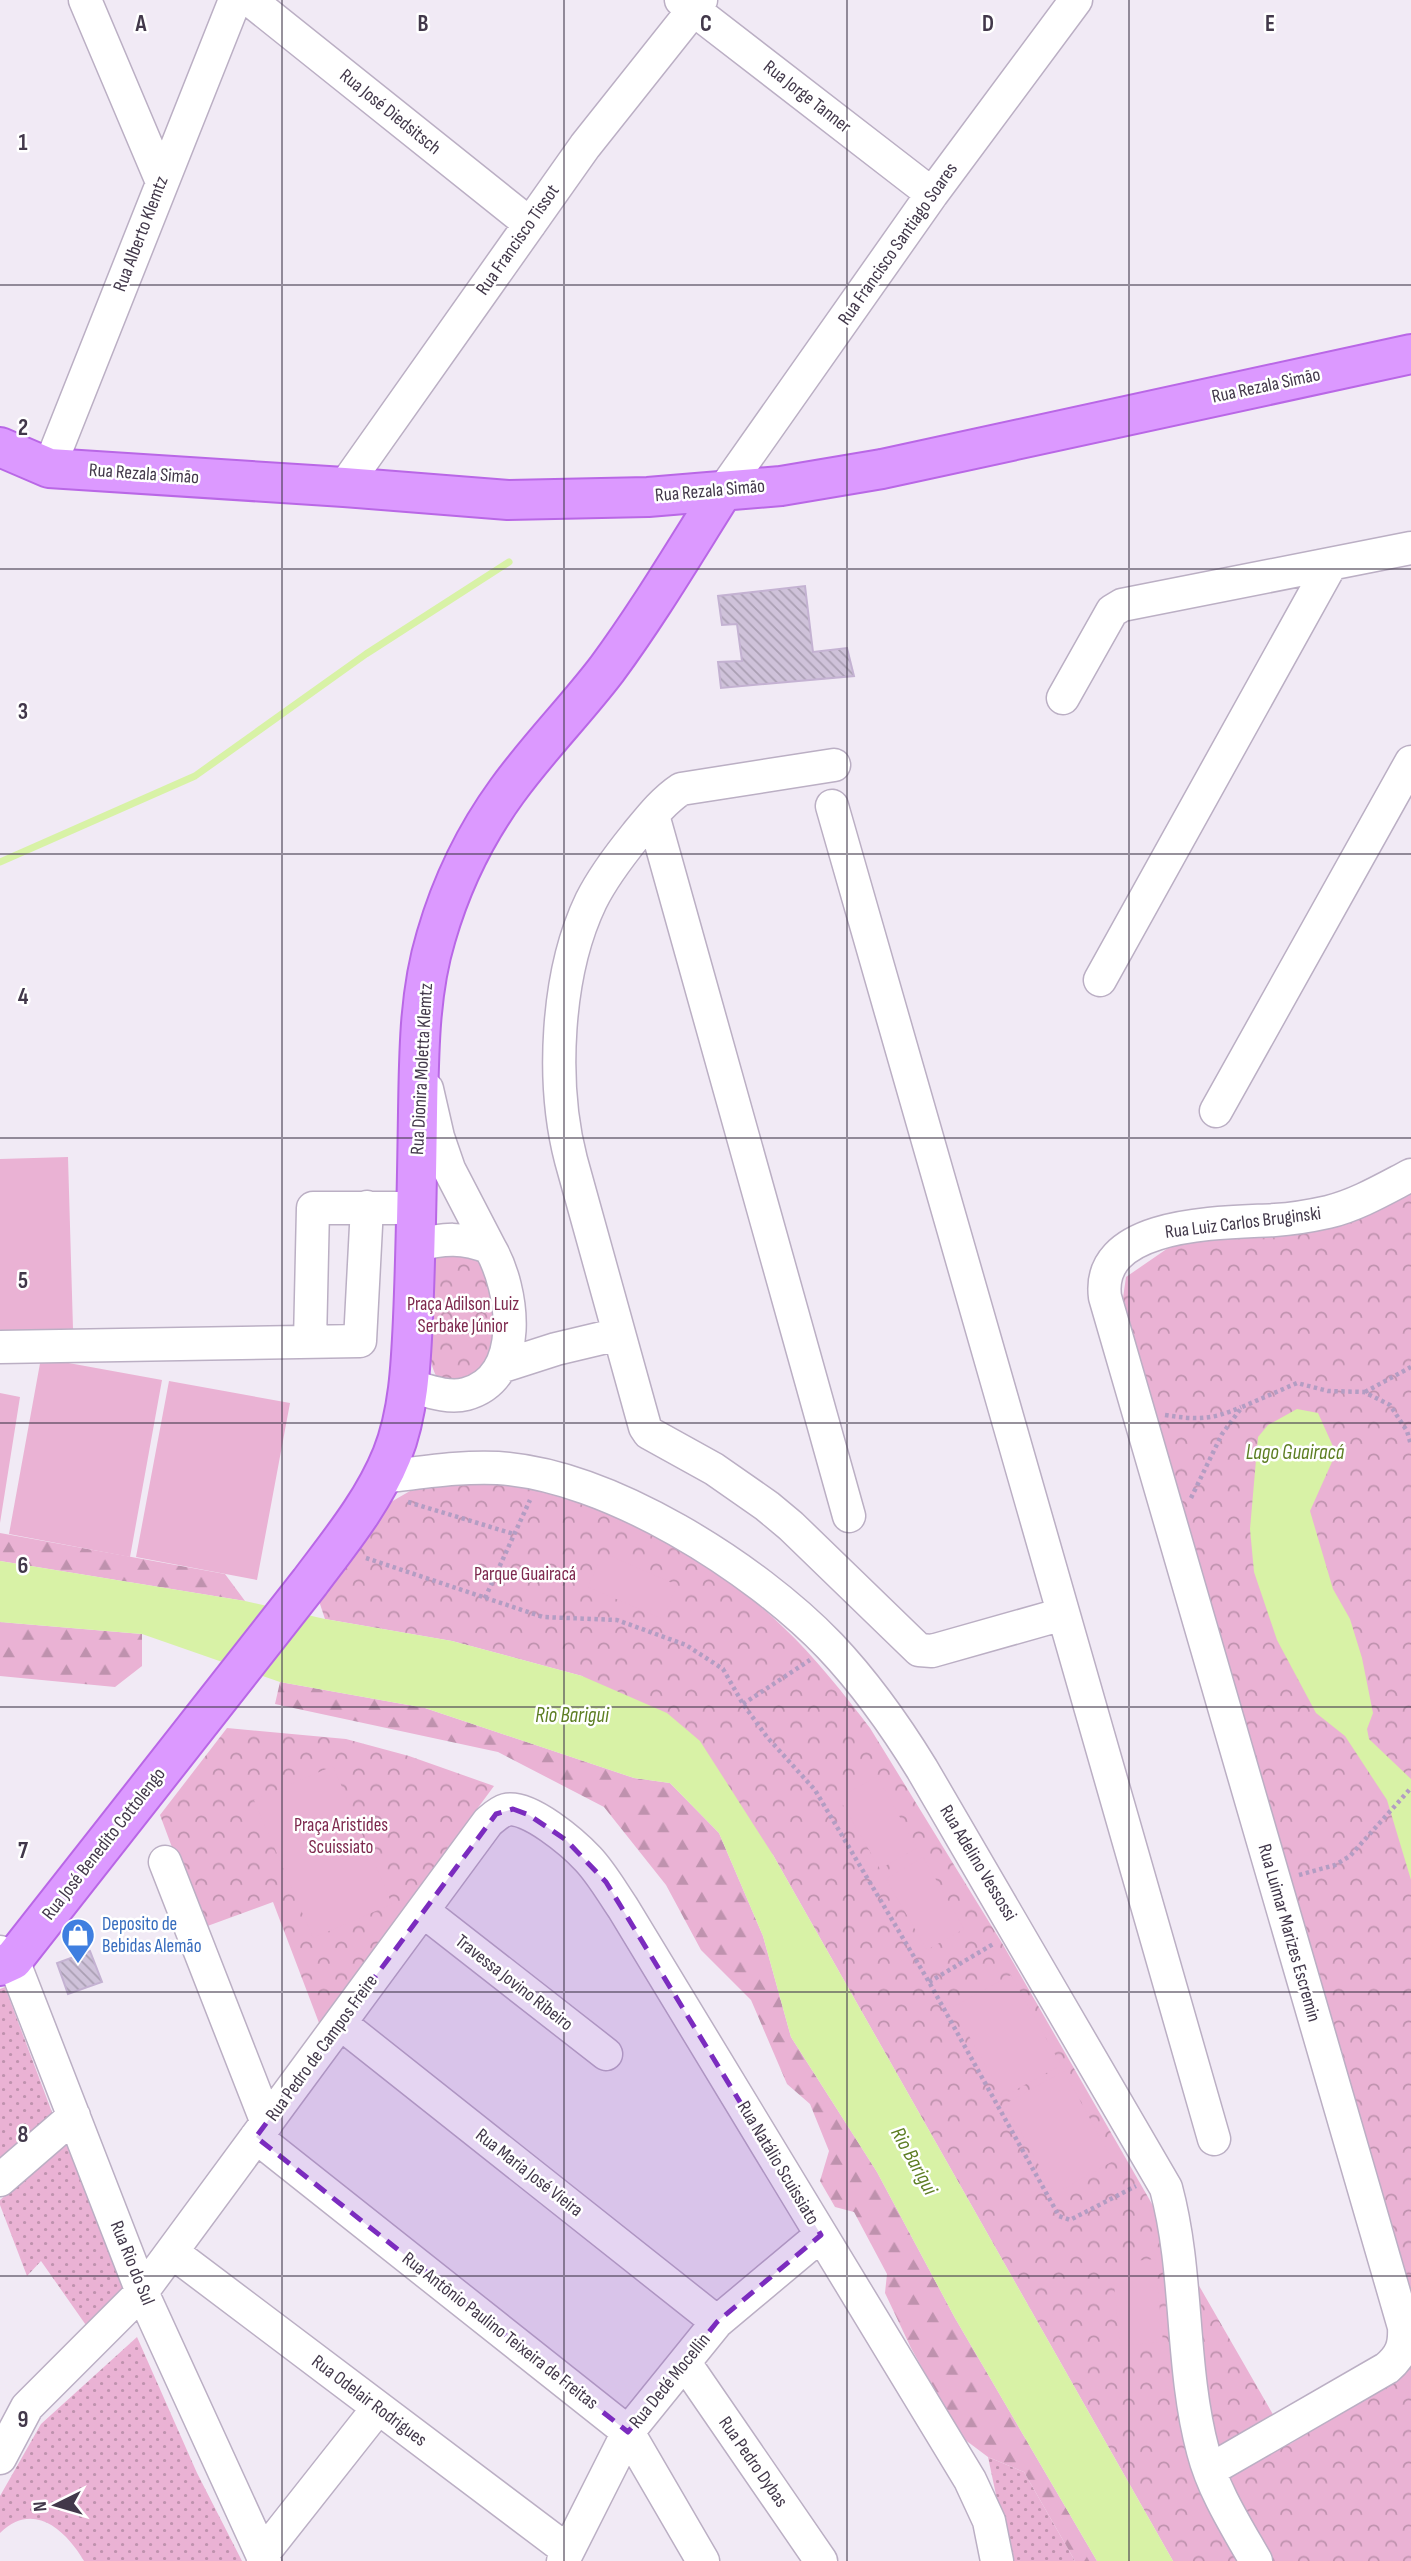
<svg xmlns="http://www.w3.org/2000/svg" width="1411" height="2561" viewBox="0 0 1411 2561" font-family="'Sofia Sans Condensed',sans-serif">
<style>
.grass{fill:url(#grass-dots)}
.forest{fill:url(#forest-firs)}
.park{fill:url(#park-crowns)}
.pitch{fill:#eab2d4}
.water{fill:#d8f2a6}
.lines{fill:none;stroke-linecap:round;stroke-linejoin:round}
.stream{stroke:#d8f2a6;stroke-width:7}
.building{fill:url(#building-back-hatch);stroke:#c4b2d2;stroke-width:2}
.minor-casing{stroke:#bbafc4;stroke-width:35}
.major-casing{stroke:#b967e6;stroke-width:42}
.path{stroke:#b39dc3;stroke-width:4.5;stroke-dasharray:3.5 3.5;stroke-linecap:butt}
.minor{stroke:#fff;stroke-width:32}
.major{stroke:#dc99ff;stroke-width:38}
.marked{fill:#7b2cbf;fill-opacity:0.2;stroke:#7b2cbf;stroke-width:5;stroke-dasharray:14 9;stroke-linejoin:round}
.grid{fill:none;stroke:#42384a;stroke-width:2;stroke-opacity:0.55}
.labels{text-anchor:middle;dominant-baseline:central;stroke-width:5;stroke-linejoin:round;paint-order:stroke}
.street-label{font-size:19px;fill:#42384a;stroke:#fff}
.park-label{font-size:19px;fill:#7e294e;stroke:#fff}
.shop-label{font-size:19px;fill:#366cbe;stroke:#fff;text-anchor:start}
.water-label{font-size:21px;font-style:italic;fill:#5d7e23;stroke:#fff}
.grid-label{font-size:23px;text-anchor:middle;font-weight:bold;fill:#42384a;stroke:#fff;stroke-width:5;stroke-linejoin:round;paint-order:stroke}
</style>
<defs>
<pattern id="grass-dots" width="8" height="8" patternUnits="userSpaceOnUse" patternTransform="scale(1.75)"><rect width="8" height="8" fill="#eab2d4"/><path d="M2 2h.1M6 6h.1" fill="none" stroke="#bf92ae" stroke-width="1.8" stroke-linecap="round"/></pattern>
<pattern id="forest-firs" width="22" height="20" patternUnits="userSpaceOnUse" patternTransform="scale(1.75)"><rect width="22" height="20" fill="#eab2d4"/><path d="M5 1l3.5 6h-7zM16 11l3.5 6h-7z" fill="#bf92ae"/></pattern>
<pattern id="park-crowns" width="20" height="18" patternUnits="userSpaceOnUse" patternTransform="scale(1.75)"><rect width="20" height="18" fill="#eab2d4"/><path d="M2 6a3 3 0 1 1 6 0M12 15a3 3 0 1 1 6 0" fill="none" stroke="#bf92ae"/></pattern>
<pattern id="building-back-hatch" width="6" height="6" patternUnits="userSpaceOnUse" patternTransform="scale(1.75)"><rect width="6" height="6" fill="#cfc2da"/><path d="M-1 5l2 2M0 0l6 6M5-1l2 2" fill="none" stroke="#aa9fb3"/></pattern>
</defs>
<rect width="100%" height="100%" fill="#f1eaf5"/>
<path class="grass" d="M5 1987 53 2115 0 2161V1989Z
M66 2143 124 2291 88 2328 41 2261 27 2276 0 2205V2200Z
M137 2337 197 2473 242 2561H84C65 2529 33 2501 0 2533V2496L41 2424Z
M988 2457 1024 2472 1075 2561H1010Z"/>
<path class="forest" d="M0 1533 225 1574 245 1601 0 1561Z
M0 1622 142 1634V1666L115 1687 0 1676Z
M280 1682 425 1708 634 1778 670 1783 719 1833 763 1936 791 2037 877 2172 955 2318 1097 2561H1075L1024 2472 988 2457 960 2436 911 2348 885 2293 887 2274 854 2212 835 2207 820 2181 829 2151 810 2104 787 2084 751 2000 701 1950 666 1885 604 1807 498 1752 275 1704Z"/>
<path class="park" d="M1411 1192V2303L1123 1298 1126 1277 1171 1246 1211 1240Z
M472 1250 495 1286V1342L487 1360 468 1381 437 1378C420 1345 430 1295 432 1258L437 1253Z
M485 1482C592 1493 706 1552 783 1627 815 1657 843 1693 870 1728L1002 1943 1290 2444 1411 2368V2561H1173L773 1855 582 1676 452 1641 325 1619 317 1595 377 1510 410 1491 448 1483Z
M227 1728 346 1739 409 1756 494 1786 319 2023 273 1902 202 1928 160 1815Z"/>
<path class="pitch" d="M68 1157 73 1329 0 1331V1159Z
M41 1358 162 1380 130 1557 9 1534Z
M169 1381 290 1403 257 1580 136 1557Z
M0 1393 20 1397 0 1523Z
M603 1553 677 1585 663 1619 588 1587Z
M333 1766 392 1904 313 1938 254 1800Z
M877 1776 917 1848 880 1869 839 1798Z
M923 1857 964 1929 927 1950 886 1879Z
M1011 1975 1061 2065 1003 2097 953 2007Z
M1064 2071 1113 2161 1055 2194 1005 2104Z
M1155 2259 1163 2342 1120 2346 1112 2263Z"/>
<path class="water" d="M1297 1409 1318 1413 1336 1453 1310 1511 1333 1589 1350 1619 1362 1658 1373 1713 1367 1729 1369 1739 1411 1779V1880L1387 1800 1345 1736 1316 1713 1277 1640 1254 1572 1250 1529 1258 1437 1268 1425Z
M0 1561 245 1601 325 1619 452 1641 582 1676 667 1713 700 1741 773 1855 1173 2561H1097L955 2318 877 2172 791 2037 763 1936 719 1833 670 1783 634 1778 425 1708 280 1682 142 1634 0 1622Z"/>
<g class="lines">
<path class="stream" d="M0 862 195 776 366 654 509 562"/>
</g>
<path class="building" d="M805 586 813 652 847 648 854 676 721 688 718 662 742 661 737 624 722 625 718 596Z
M90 1951 102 1982 68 1994 57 1963Z"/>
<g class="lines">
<g class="minor-casing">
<path id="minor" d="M85 0 162 182
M250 0 530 224
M681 0 932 194
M49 468 235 0
M344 487 585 146 701 0
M723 491 932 194 1076 0
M1063 698 1112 611 1122 605 1411 548
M834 765 681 789C663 801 650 818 636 835 619 856 603 877 591 901 556 974 551 1083 571 1160L645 1427 649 1433 714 1469 767 1506 791 1526 919 1650 932 1651 1063 1614
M832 806 1214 2139
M653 815 849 1516
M1100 980 1331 564
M427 1089 438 1137 449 1169 490 1248
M1216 1111 1411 762
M310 1342 313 1208H416
M0 1347 360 1341 367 1207
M503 1366 556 1349 619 1334
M407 1385C426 1390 447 1399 466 1394 526 1378 514 1289 490 1248 464 1237 443 1238 416 1246
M381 1477C420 1473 459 1466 498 1468 609 1475 754 1567 830 1646 865 1683 895 1725 922 1769L1166 2188C1189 2273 1180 2365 1203 2451 1213 2490 1236 2526 1256 2561
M165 1862 267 2123
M423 1911 606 2054
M0 1952 13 1960 142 2292 265 2561
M340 2023 717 2322
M256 2137 628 2432 703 2561
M0 2180 74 2116
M172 2252 567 2550
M685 2363 821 2561
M0 2458 27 2407 142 2292 488 1822C494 1817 499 1812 506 1810 528 1804 574 1844 588 1859 602 1874 612 1892 623 1908L970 2480 989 2521 997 2561
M1210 2470 1387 2368C1401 2356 1405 2346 1404 2327L1105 1297C1095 1220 1226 1223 1275 1220 1292 1219 1310 1216 1328 1212 1357 1205 1384 1189 1411 1175
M262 2555 378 2408
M563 2561 628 2432 717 2322 821 2235"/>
</g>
<g class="major-casing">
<path id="major" d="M0 447 49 468 344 487 508 500 648 497 781 486 882 469 1411 354
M0 1966 13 1960 310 1582C340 1542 373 1502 392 1455 409 1413 411 1363 413 1318 416 1249 417 1181 418 1112 419 1054 419 993 436 937 451 885 475 835 507 791 538 748 575 711 607 669 649 612 685 551 723 491"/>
</g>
<path class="path" d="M1365 1392 1411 1367
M1165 1415C1197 1420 1212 1420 1241 1407
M1191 1498 1222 1434 1242 1407 1297 1383 1328 1391 1364 1392 1390 1405 1407 1431 1411 1445
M408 1502 514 1534
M366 1558 543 1617 617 1620 686 1645 723 1669 743 1704 767 1737 815 1790 929 1982 1059 2216 1070 2220 1136 2186
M485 1598 530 1500
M743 1704 810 1660
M1299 1875 1335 1865 1350 1856 1411 1788
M929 1982 995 1943"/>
<use href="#minor" class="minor"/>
<use href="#major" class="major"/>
</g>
<path class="marked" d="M513 1809 529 1815 566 1840 606 1882 821 2235 717 2322 628 2432 256 2137 496 1814Z"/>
<path class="grid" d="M282 0V2561M564 0V2561M847 0V2561M1129 0V2561M0 285H1411M0 569H1411M0 854H1411M0 1138H1411M0 1423H1411M0 1707H1411M0 1992H1411M0 2276H1411"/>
<defs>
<g id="shop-pin" transform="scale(1.75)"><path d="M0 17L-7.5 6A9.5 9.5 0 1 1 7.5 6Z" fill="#3f7fe0" stroke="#fff"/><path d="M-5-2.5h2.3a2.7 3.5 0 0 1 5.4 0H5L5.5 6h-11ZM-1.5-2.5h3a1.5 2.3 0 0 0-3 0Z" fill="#fff"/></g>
</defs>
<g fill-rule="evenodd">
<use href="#shop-pin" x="78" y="1935"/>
</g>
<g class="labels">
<g class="street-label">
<text transform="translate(807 97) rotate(38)">Rua Jorge Tanner</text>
<text transform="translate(390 112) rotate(39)">Rua José Diedsitsch</text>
<text transform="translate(141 234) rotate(-69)">Rua Alberto Klemtz</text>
<text transform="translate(518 240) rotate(-55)">Rua Francisco Tissot</text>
<text transform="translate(898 244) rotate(-55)">Rua Francisco Santiago Soares</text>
<text transform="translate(1266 386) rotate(-12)">Rua Rezala Simão</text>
<text transform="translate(144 474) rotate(4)">Rua Rezala Simão</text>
<text transform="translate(710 491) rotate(-5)">Rua Rezala Simão</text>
<text transform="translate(422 1069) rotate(-87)">Rua Dionira Moletta Klemtz</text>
<text transform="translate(1243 1223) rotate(-7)">Rua Luiz Carlos Bruginski</text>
<text transform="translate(104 1844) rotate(-52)">Rua José Benedito Cottolengo</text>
<text transform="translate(978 1863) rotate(59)">Rua Adelino Vessossi</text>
<text transform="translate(1289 1933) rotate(74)">Rua Luimar Marizes Escremin</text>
<text transform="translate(514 1983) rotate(38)">Travessa Jovino Ribeiro</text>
<text transform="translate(322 2048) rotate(-54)">Rua Pedro de Campos Freire</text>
<text transform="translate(778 2163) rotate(59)">Rua Natálio Scuissiato</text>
<text transform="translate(529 2173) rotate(38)">Rua Maria José Vieira</text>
<text transform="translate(132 2263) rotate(68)">Rua Rio do Sul</text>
<text transform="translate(500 2331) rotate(38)">Rua Antônio Paulino Teixeira de Freitas</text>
<text transform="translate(670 2381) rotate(-51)">Rua Dedé Mocellin</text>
<text transform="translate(369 2401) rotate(37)">Rua Odelair Rodrigues</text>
<text transform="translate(753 2462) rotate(55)">Rua Pedro Dybas</text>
</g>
<g class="park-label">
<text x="463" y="1304">Praça Adilson Luiz<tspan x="463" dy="22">Serbake Júnior</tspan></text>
<text x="525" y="1574">Parque Guairacá</text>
<text x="341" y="1825">Praça Aristides<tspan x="341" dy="22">Scuissiato</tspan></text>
</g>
<g class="shop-label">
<text x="102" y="1924">Deposito de<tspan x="102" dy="22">Bebidas Alemão</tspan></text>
</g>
<g class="water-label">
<text x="1295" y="1452">Lago Guairacá</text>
<text x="572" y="1715">Rio Barigui</text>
<text transform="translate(914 2161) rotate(61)">Rio Barigui</text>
</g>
</g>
<g class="grid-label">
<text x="141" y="31">A</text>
<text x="423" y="31">B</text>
<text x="706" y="31">C</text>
<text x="988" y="31">D</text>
<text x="1270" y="31">E</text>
<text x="23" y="150">1</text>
<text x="23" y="435">2</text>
<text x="23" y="719">3</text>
<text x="23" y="1004">4</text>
<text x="23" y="1288">5</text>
<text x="23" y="1573">6</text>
<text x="23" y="1858">7</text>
<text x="23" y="2142">8</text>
<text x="23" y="2427">9</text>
</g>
<g transform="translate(56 2505) rotate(265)" stroke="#ffffff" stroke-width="5" paint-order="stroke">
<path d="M0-5L12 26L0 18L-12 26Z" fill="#42384a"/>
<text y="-10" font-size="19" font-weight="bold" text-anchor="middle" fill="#42384a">N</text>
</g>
</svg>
